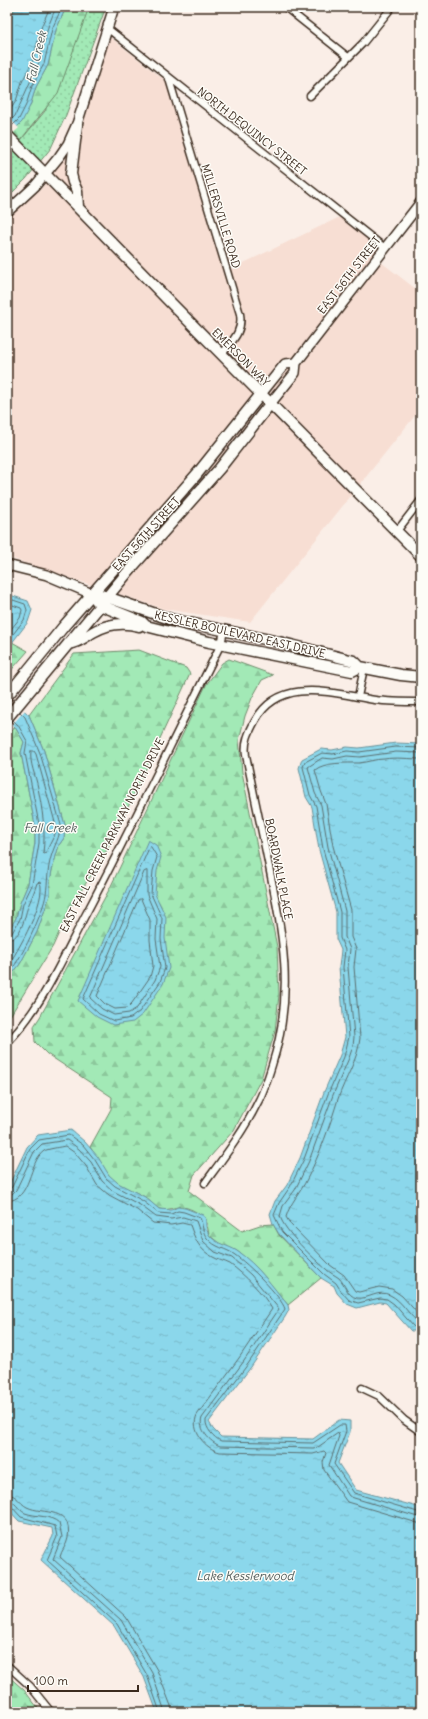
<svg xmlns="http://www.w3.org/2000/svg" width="428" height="1719" viewBox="0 0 428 1719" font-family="Delius,sans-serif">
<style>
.built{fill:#f7ded3}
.grass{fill:url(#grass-dots);stroke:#6e8a6a}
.forest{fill:url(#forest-firs);stroke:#6e8a6a}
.water{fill:url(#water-ripples);stroke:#6b9299}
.pier{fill:#faeee7}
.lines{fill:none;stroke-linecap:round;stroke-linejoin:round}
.shore{stroke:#5b6f70;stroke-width:1}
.street-casing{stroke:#3b2a1e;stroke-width:9}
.secondary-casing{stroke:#3b2a1e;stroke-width:12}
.primary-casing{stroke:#3b2a1e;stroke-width:13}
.street{stroke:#fdfcf7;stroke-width:6}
.secondary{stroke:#fdfcf7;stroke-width:9}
.primary{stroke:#fdfcf7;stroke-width:10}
.labels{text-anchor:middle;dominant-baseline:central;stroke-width:3;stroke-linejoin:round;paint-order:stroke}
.street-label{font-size:11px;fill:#3b2a1e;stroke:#fdfcf7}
.water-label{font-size:12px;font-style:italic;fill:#535e5c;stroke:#fdfcf7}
</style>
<defs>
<pattern id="grass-dots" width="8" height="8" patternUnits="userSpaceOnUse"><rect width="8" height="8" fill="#a2e9b6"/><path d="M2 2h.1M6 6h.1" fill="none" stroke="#8cc89c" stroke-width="1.8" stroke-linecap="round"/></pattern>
<pattern id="forest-firs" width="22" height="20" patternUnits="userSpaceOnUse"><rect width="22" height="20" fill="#a2e9b6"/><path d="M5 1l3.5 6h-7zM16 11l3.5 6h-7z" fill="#8cc89c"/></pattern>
<pattern id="water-ripples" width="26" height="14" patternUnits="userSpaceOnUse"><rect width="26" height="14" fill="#8bd7eb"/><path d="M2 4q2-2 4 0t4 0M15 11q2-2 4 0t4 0" fill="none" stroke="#79b9c9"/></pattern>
</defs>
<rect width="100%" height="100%" fill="#faeee7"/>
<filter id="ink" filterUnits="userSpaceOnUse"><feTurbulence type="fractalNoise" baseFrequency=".025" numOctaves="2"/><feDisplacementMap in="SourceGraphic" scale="8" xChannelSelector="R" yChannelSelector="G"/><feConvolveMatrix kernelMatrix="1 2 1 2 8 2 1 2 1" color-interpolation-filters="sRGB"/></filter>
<g filter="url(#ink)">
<path class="built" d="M110 37 176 89 231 269 340 217 387 255 381 262 421 293V408L250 622 164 609 7 557V216L40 190 67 155Z"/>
<path class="grass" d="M89 7H106L66 115 51 148 26 179 7 198V157L45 111Z"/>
<path class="forest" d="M7 7H16L7 23Z
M66 7H89L58 93 7 157V137L30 106 36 87 48 65 56 30Z
M12 642 28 651 7 675V648Z
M139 650 186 668 190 674 129 805 105 854 71 906 53 946 7 1021V981L20 964 37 932 50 895V881L52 870 59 845 64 838 65 825 44 751 29 715 74 654Z
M229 659 273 675 262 680 252 698 245 716 239 740 242 772 277 947 279 995 275 1031 261 1079 234 1130 194 1175 189 1191 242 1231 260 1225 273 1224 279 1235 321 1278 288 1305 257 1268 237 1251 220 1244 209 1235 206 1219C198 1213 189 1206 178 1207 172 1208 166 1211 160 1209 155 1207 150 1201 145 1197 137 1192 126 1189 118 1183 105 1175 99 1159 90 1147L111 1109 112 1097 47 1054 35 1042 34 1026 40 1017 110 888 206 685 222 663Z
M15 727 24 742 21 753 35 825V843L28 884 20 903 16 918 7 934V737Z
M7 1675 24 1690 41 1712H7Z"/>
<path class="water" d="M16 7H66L56 30 48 65 36 87 30 106 22 122 7 137V23Z
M7 594 28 601 32 610 28 622 8 648Z
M7 694 29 715 44 751 65 825 64 838 59 845 52 870 50 881V895L37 932 20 964 7 981V934L16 918 20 903 28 884 35 843V825L21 753 24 742 15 727 7 720Z
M396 743 421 744V1338L415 1331H411L386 1303 380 1302 357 1308 347 1304 337 1293 334 1286 321 1278 279 1234 273 1224 270 1214 275 1201 287 1185 300 1158 324 1092 340 1055 345 1037 339 967 341 950 336 939V912L319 850 312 807 306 797 299 768 302 759 321 749 332 750 347 747 359 748Z
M148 840 156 845 161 857 157 871 155 894 166 917 165 938 169 968 163 984 143 1014 133 1022 113 1025 97 1017 78 1001Z
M71 1130 85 1142 98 1157 109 1175 118 1183 145 1197 159 1209 171 1210 178 1207 185 1208 203 1215 206 1219C205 1225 207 1232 210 1236 218 1245 228 1245 237 1251 258 1265 272 1286 288 1305L289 1310 285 1317 251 1367 209 1422 213 1429 221 1437 313 1439 339 1420 350 1421V1432L338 1463 356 1490 418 1507 421 1511V1712H157L144 1677 114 1626 41 1560 53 1536 52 1528 19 1521 7 1508V1189L27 1147 38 1135Z"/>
<path class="pier" d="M7 116 19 128 7 139Z
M7 692 26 709 11 726 7 722Z"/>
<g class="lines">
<path class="shore" d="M7 115 16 101 22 82 33 60 42 25 50 7
M7 124 15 116 39 62 48 27 56 7
M9 129 19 119 26 105 32 86 44 64 52 29 62 7
M7 598 25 604 27 610 24 620 7 642
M7 603 21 608 22 610 20 618 7 634
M421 748 396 747 359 752 347 751 333 754 322 753 305 762 303 767 310 795 316 806 323 849 340 912V938L345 950 343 967 349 1037 344 1057 328 1094 304 1159 290 1187 279 1203 274 1215 282 1232 324 1274 336 1283 341 1291 349 1300 358 1303 380 1298 387 1299 394 1304 413 1326 421 1332
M31 751H34L36 754 56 826 55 834 45 854 43 853C46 831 42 808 38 788 36 776 29 763 31 751Z
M421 753 396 752 360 757 347 756 333 759 322 758 308 767 315 793 321 805 328 847 345 911V937L350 949 348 967 354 1037 353 1046 349 1058 333 1095 309 1161 295 1190 283 1206 280 1216C284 1231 314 1259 326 1269 330 1273 335 1275 339 1278 345 1284 347 1296 357 1298 368 1300 378 1289 390 1295 403 1301 409 1317 421 1324
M421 759C409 759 396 757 384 759 375 759 368 762 359 763 347 763 324 762 315 770L321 791 326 804 333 846 351 910V937L356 949 354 967 360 1038C358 1060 345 1078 338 1099 330 1125 320 1154 307 1179 301 1192 290 1203 286 1217L291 1225 330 1265 344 1275 355 1291 359 1292 379 1287 392 1289 402 1296 421 1317
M151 847 157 857 153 871 151 894 162 918 161 939 165 968 160 982 140 1011 131 1018 114 1021 99 1014 83 999 149 848Z
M147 871V895L157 919 156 939 160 967 155 980 137 1008 129 1013 114 1015 102 1009 90 998 144 872Z
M141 899 150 920V940L153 966 150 977 132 1003 127 1008 115 1009 105 1004 97 996 138 900Z
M7 935 12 933 20 919 23 904 32 885 39 843V824L25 753 27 741 18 725 13 720
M7 940C23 939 24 915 29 904 32 897 35 890 37 883L40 882C47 900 18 951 7 967
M7 975C20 963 44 911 46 894 48 881 47 871 51 857 54 846 60 837 61 825L40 753 25 717 20 712
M7 1190 12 1187 30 1149 39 1140 69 1135 83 1145 95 1160 106 1178 115 1186 143 1201 158 1213 171 1214 178 1211 184 1212 200 1218C203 1224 202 1232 207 1238 215 1248 226 1248 235 1255 247 1263 281 1296 285 1309L248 1364 206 1420C205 1428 214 1438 221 1441L313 1443 340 1425H345L346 1431 334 1464 354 1493 421 1513
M7 1195 12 1194 16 1190 34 1152 42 1144 67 1140 79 1149 91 1162 102 1181 113 1191 140 1205 156 1217 171 1219 183 1217 196 1221 203 1241 215 1252 232 1258 251 1275 279 1309 244 1361 202 1418C198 1429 210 1442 220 1446L313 1448 318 1447 338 1433 339 1436 329 1465 349 1496 354 1498 421 1518
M7 1201C32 1200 28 1162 44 1151 47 1149 61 1147 65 1146L75 1153 86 1166 97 1185 109 1195 137 1210 153 1223 171 1225 182 1223 190 1225C195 1239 199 1250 213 1257 218 1260 224 1261 230 1264 245 1275 263 1293 272 1309L239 1358 197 1415C190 1430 205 1449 220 1452L313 1454 324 1451 326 1453 323 1462 324 1470 347 1502 421 1524
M7 1494C18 1495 19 1503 27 1507 43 1515 73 1506 68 1538 67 1545 61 1551 60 1557L126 1617 157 1670 171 1706 172 1712
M7 1500C16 1501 18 1510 25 1513 36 1517 51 1515 59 1523L62 1537 53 1559 121 1620 152 1673 165 1712
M7 1506H11L21 1517 55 1526 57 1537 47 1560 117 1624 147 1675 160 1712"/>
<g class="street-casing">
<path id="street" d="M285 7 348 57
M107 28 385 248
M169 79 240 314C243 332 232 341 222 354
M310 96 363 43 392 7
M397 531 421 500
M358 697 364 668
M7 1043C43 1006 63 957 87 912 134 823 176 733 221 644L224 631
M205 1183C224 1157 244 1131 258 1102 264 1091 268 1078 272 1065 295 993 283 935 268 862 261 827 253 791 246 755 244 742 249 732 255 721 280 675 335 694 375 700 390 702 406 702 421 702
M362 1388 379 1396 404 1420 421 1432
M7 1665 30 1686 51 1712"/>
</g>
<g class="secondary-casing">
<path id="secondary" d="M7 212 35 186 59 157 68 144 77 124 114 7
M261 394 285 364 296 363
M270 404 295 373 296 363 421 202
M7 565 47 575 92 594"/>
</g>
<g class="primary-casing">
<path id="primary" d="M77 125 71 174 73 182 77 191 78 207
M7 135 169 301 421 556
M101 595 170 619 279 642 354 661 360 667
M96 600 100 605 142 622 146 626 209 642 352 671 360 667 401 675 421 677
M68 644C79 642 83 638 93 632 107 624 124 622 139 626
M7 696 64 626 197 474 261 394
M7 718 127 573 220 468 270 404"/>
</g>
<use href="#street" class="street"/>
<use href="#secondary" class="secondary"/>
<use href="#primary" class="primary"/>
</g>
</g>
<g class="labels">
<g class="street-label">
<text transform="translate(252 131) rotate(38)">NORTH DEQUINCY STREET</text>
<text transform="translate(221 216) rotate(73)">MILLERSVILLE ROAD</text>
<text transform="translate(349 275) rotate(-52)">EAST 56TH STREET</text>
<text transform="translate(241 357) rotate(45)">EMERSON WAY</text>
<text transform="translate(146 534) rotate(-48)">EAST 56TH STREET</text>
<text transform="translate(240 634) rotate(13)">KESSLER BOULEVARD EAST DRIVE</text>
<text transform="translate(112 835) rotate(-63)">EAST FALL CREEK PARKWAY NORTH DRIVE</text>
<text transform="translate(279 869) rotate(79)">BOARDWALK PLACE</text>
</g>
<g class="water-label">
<text transform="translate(36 57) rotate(-77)">Fall Creek</text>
<text x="50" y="827">Fall Creek</text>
<text x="245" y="1575">Lake Kesslerwood</text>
</g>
</g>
<rect width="428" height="1719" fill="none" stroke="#fdfcf7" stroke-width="24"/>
<rect x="12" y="12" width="404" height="1695" fill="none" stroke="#3b2a1e" stroke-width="1.5" filter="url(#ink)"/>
<path d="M28 1685v6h110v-6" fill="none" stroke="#3b2a1e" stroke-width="2"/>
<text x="34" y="1685" font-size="12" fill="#3b2a1e" stroke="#fdfcf7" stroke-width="3" paint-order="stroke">100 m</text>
</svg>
